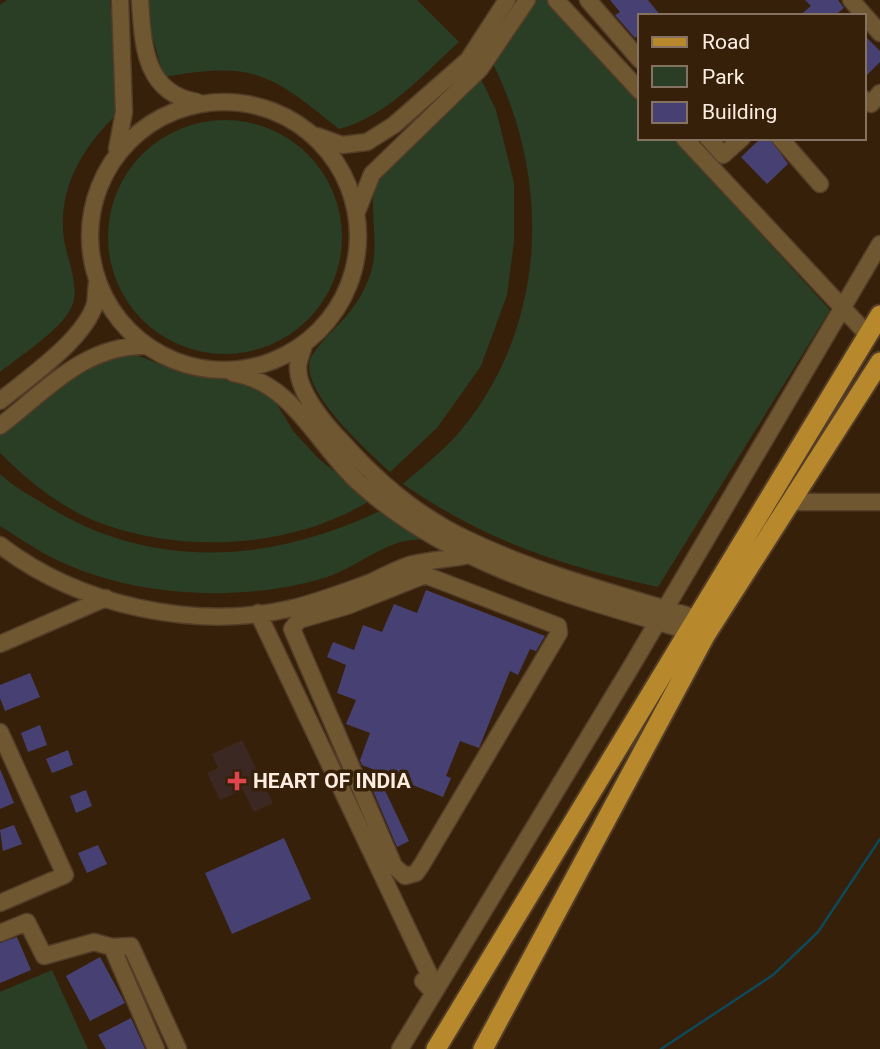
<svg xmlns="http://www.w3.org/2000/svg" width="880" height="1049" viewBox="0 0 880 1049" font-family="Roboto,sans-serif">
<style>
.medical{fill:#3b2823}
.green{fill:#293e25}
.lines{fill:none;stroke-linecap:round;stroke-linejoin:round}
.stream{stroke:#0c495a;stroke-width:2.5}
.building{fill:#464172}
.minor-casing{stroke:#533d28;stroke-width:19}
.major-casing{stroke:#533d28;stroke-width:23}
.minor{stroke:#6f5831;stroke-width:16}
.major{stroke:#b7882c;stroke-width:19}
.health-dot{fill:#e0444e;stroke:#37200a;stroke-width:2.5}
.labels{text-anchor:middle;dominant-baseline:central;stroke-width:7;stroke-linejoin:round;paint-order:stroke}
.poi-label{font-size:21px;font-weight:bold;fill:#fdece0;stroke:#37200a;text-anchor:start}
</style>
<rect width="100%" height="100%" fill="#37200a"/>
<path class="medical" d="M242 740 273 803 254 812 243 790 220 800 207 773 218 768 212 754Z"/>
<path class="green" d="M7 0H110L118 113C81 148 55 193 65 245 69 263 78 285 73 303 66 327 20 356 0 372V5Z
M149 0H417L459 42C422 75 388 116 339 129 270 73 253 61 164 77L149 25Z
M534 0H547L640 102V138H673L830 310 658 587C559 565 488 542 403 484 422 467 445 450 462 429 547 325 552 180 492 62Z
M480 77 496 110 514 183V242L507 295 481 366 437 428 390 472C369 452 291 384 313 354 334 324 354 317 369 278 382 245 367 210 376 178Z
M108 237a117 117 0 1 1 234 0a117 117 0 1 1-234 0Z
M128 352 186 374 256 383 276 403 294 432 319 459 371 500C296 547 189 554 106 525 65 511 30 483 0 453V434L91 364Z
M0 474C13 486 29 495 44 504 150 572 272 563 382 510L432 539C423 540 413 539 405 541 378 547 354 568 327 577 244 603 134 598 55 559 36 550 18 537 0 526Z
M52 970 88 1049H0V992Z"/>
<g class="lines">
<path class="stream" d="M661 1049 773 975 818 932 880 839"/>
</g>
<path class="building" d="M610 0H648L661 16H640V34L635 38 615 15 620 12Z
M805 0H838L844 8 834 16H799L811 6Z
M864 35 880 51V62L864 78Z
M761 138H770L788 164 767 184 741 157Z
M426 590 545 636 536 651 530 649 518 675 510 671 479 748 460 741 446 776 451 778 443 797 362 765 360 760 370 733 346 724 356 700 337 693 346 665 327 657 333 642 354 650 363 625 382 632 394 604 417 613Z
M30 673 40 697 5 711 0 698V685Z
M40 725 47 745 28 752 21 733Z
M68 750 73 765 52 773 46 759Z
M0 769 14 803 0 809Z
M381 782 409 841 397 847 371 786Z
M86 790 92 806 76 813 70 796Z
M14 825 22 844 3 851 0 830Z
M284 838 311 899 232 934 205 873Z
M98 845 107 864 87 873 78 853Z
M17 937 31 970 0 983V943Z
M100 957 125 1003 90 1021 66 976Z
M131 1018 145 1049H106L98 1035Z"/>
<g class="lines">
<g class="minor-casing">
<path id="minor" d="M140 0C143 45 144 93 197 102
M556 0 640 91
M588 0 640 60
M851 0 880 33
M864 99 871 104 880 93
M90 236a134 134 0 1 1 268 0a134 134 0 1 1-268 0Z
M317 136 342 145 367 142 394 125 468 60 507 0
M684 138 868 335
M708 138 723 155 742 138
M780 138 820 184
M117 149 124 112 120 0
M356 214 372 174 480 69 527 0
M304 345C302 352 299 359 298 366 297 392 326 426 343 443 377 481 418 516 464 538 540 575 625 596 706 621
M233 373C292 382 317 444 358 482 451 567 581 599 699 634
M0 401C28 378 84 340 95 304 96 298 96 290 97 283
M0 426C46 391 85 344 146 346
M791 502H880
M0 545C79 606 196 631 293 608 318 602 344 592 369 583 383 577 398 568 413 564 431 560 451 559 470 555
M425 575 558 626 559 633 421 866 416 873 405 876 394 866 292 629 299 620 347 606Z
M258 613 431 978 423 981 434 993
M0 644 106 598
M0 732 65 875 0 903
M0 933 27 922 44 956 94 942 112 947 131 946 178 1049
M112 947 156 1049
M400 1049 631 667 880 244"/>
</g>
<g class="major-casing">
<path id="major" d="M436 1049 880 315
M483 1049 705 636 880 362"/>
</g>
<use href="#minor" class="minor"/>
<use href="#major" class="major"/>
</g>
<path class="health-dot" d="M233.5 770.5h7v7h7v7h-7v7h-7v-7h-7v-7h7z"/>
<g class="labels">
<g class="poi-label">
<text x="253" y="781">HEART OF INDIA</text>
</g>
</g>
<rect x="638" y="14" width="228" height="126" fill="#37200a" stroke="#867260" stroke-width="2"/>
<rect x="652" y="37" width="35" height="10" fill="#b7882c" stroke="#867260" stroke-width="2"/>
<text x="702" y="49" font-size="21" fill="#fdece0">Road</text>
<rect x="652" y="66" width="35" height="21" fill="#293e25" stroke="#867260" stroke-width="2"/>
<text x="702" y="84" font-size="21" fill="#fdece0">Park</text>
<rect x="652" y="102" width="35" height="21" fill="#464172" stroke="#867260" stroke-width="2"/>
<text x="702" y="119" font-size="21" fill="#fdece0">Building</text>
</svg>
